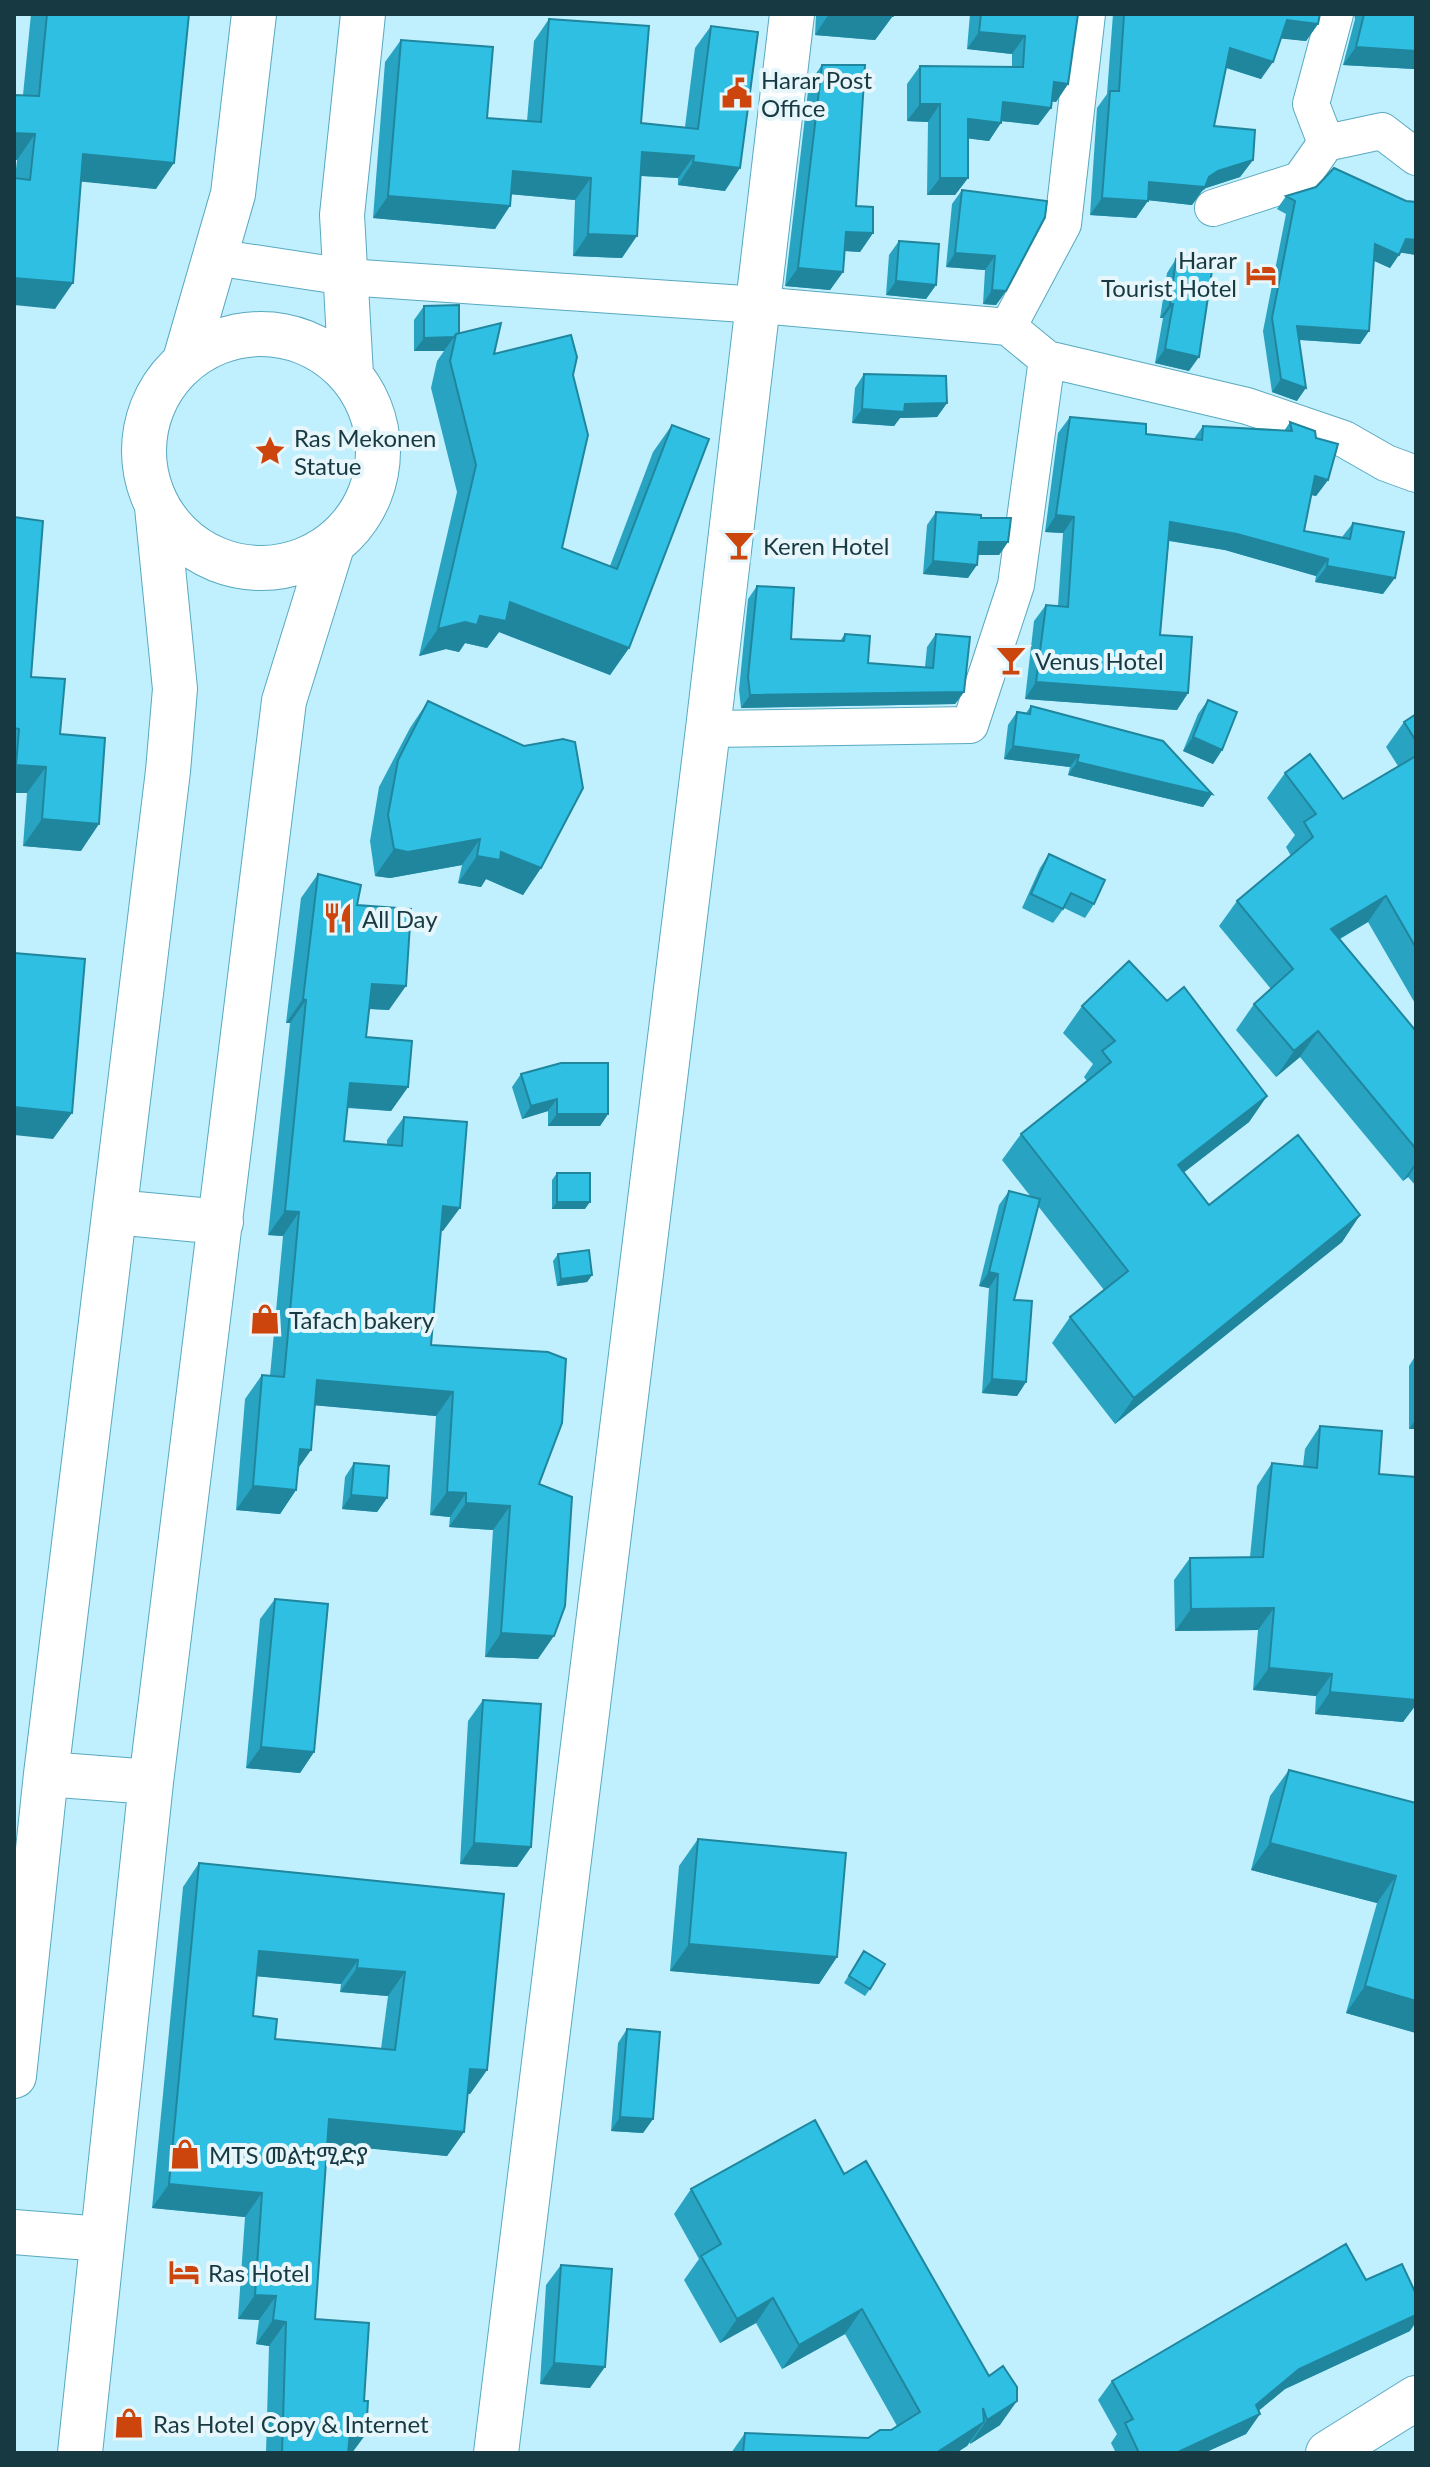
<svg xmlns="http://www.w3.org/2000/svg" width="1430" height="2467" viewBox="0 0 1430 2467" font-family="Lato,'Noto Sans Ethiopic',sans-serif">
<style>
.lines{fill:none;stroke-linecap:round;stroke-linejoin:round}
.street-casing{stroke:#58a9c0;stroke-width:38}
.secondary-casing{stroke:#58a9c0;stroke-width:46}
.highway-casing{stroke:#58a9c0;stroke-width:46}
.street{stroke:#fff;stroke-width:36}
.secondary{stroke:#fff;stroke-width:44}
.highway{stroke:#fff;stroke-width:44}
.wall{fill:#28a4c2;fill-rule:evenodd}
.shaded-wall{fill:#20869e}
.building{fill:#2ebfe2;stroke:#20869e;stroke-width:2;fill-rule:evenodd}
.labels{text-anchor:middle;dominant-baseline:central;stroke-width:8;stroke-linejoin:round;paint-order:stroke}
.poi-label{font-size:24px;fill:#163942;stroke:#e7f6fb;text-anchor:start}
</style>
<rect width="100%" height="100%" fill="#c0effd"/>
<g class="lines">
<g class="street-casing">
<path id="street" d="M1326 143 1311 104 1335 14
M1213 208 1300 180 1326 143 1382 131 1416 157
M214 257 346 277 759 305 1008 327 1047 359 1247 406 1344 439 1386 463 1416 474
M1008 327 1063 224 1087 14
M708 729 970 725 1016 585 1047 359"/>
</g>
<g class="secondary-casing">
<path id="secondary" d="M144 451a117 117 0 1 1 234 0a117 117 0 1 1-234 0Z
M185 360 233 194 254 14
M351 375 342 215 363 14
M115 1212 221 1222
M46 1774 151 1782
M14 2076 46 1774 168 771 175 689 157 507
M14 2232 102 2239
M80 2453 151 1782 284 701 332 546
M496 2453 708 729 792 14"/>
</g>
<g class="highway-casing">
<path id="highway" d="M1328 2453 1416 2398"/>
</g>
<use href="#street" class="street"/>
<use href="#secondary" class="secondary"/>
<use href="#highway" class="highway"/>
</g>
<path class="wall" d="M31 14H189L156 189 81 181 55 309 15 178 17 160H14V95H23Z
M816 14H896L893 17H892L875 40 815 35Z
M970 14H1078L1068 84 1056 102 1052 101 1051 108 1038 125 1001 121 989 141 968 138V178L955 195H927L928 122 907 121V84L920 66 1012 67V54L967 49Z
M1113 14H1320L1318 24 1306 41 1281 38 1261 79 1226 68 1214 126 1253 160 1240 177 1206 188 1202 191 1192 205 1148 200 1136 218 1090 215 1097 108 1107 94Z
M1354 14H1416V80H1414V69L1343 65 1355 19Z
M549 19 641 123 685 127 695 48 711 26 725 191 678 185V178L641 176 622 258 573 256 575 200 511 194 495 229 373 218 385 62 401 40 487 118 527 121 534 41Z
M822 65 856 206 873 233 860 252 844 251 843 272 830 290 785 286 809 83Z
M962 190 1047 201 1006 291 996 305 983 304 985 270 946 267 952 204Z
M1286 196 1406 201 1416 202V255L1400 252 1390 268 1374 261 1369 331 1360 344 1299 340 1297 401 1272 392 1263 331 1286 214 1277 209Z
M899 241 936 285 926 299 886 295 889 255Z
M1176 259 1189 371 1155 363 1163 318H1160L1167 273Z
M424 306 459 333 494 354 573 375 562 548 610 566 653 452 672 425 629 648 610 675 499 632 487 648 465 643 459 652 446 649 419 656 457 492 431 388 437 361 444 351H414V320Z
M864 374 947 403 937 417 900 418 894 426 852 423 855 388Z
M1070 417 1146 434 1193 440 1203 426 1284 431 1290 422 1316 438 1328 480 1316 496 1311 495 1304 531 1342 537 1353 523 1383 594 1315 582 1316 576 1225 550 1169 541 1160 635 1188 693 1177 710 1025 699 1034 621 1046 605 1058 606 1063 533 1045 532 1058 433Z
M936 512 981 518 1008 542 999 555H978L968 578 923 574 927 525Z
M14 517 31 677 60 734 81 851 23 846 27 793H14Z
M757 586 791 639 840 641 845 634 868 663 925 667 927 647 936 634 964 692 955 704 741 708 739 690 748 599Z
M1208 700 1222 750 1213 764 1183 751 1198 714Z
M428 701 541 868 523 895 486 879 481 887 458 883 462 865 390 878 375 876 370 841 379 787 410 728Z
M1031 706 1212 794 1203 807 1068 775 1070 767 1004 759 1008 725 1017 712 1026 713Z
M1416 714V1005L1368 922 1340 939 1416 1031V1186L1408 1177 1403 1181 1300 1057 1276 1077 1236 1030 1254 1004 1271 989 1219 926 1237 901 1291 856 1286 847 1295 835 1267 798 1285 773 1343 799 1398 766 1386 747 1404 722Z
M1049 854 1094 904 1085 918 1064 908 1053 923 1022 908 1040 868Z
M318 874 357 905 389 1010 369 1009 366 1037 408 1087 391 1111 347 1108 344 1141 387 1145V1140L404 1117 443 1231H441L431 1345 539 1484 538 1659 485 1657 493 1530 449 1527 450 1517 430 1515 436 1416 314 1405 311 1450 298 1468 296 1490 280 1514 236 1510 245 1399 262 1375 270 1376 283 1236 268 1235 290 1023H286L301 898Z
M1167 1001 1267 1096 1249 1122 1184 1172 1209 1205 1360 1215 1342 1242 1115 1424 1052 1343 1070 1317 1104 1290 1038 1206 1014 1300 1026 1382 1017 1396 982 1393 989 1288 979 1286 999 1205 1009 1191 1031 1197 1002 1160 1021 1134 1087 1081 1084 1077 1093 1064 1063 1033 1082 1006Z
M521 1074 608 1114 600 1126H548V1111L522 1119 512 1087Z
M557 1173 585 1209H552V1180Z
M558 1254 592 1275 587 1282 557 1286 553 1261Z
M1416 1355V1429H1409V1366Z
M1320 1426 1379 1474 1415 1705 1403 1722 1315 1714 1316 1696 1253 1690 1258 1630 1175 1631 1174 1580 1190 1558 1250 1557 1257 1486 1272 1463 1303 1466 1305 1449Z
M354 1463 387 1498 377 1512 342 1509 345 1477Z
M275 1599 314 1752 300 1773 246 1768 260 1619Z
M483 1700 531 1847 517 1867 460 1864 468 1721Z
M1289 1770 1416 1803V2033L1346 2013 1377 1903 1251 1870 1270 1796Z
M698 1839 837 1957 819 1984 670 1971 679 1866Z
M199 1863 504 1894 487 2070 470 2094H468L464 2132 447 2156 327 2144 315 2319 352 2453H266L269 2346 256 2344 259 2320 238 2319 245 2217 152 2208 183 1887ZM256 1976 341 1984 340 1992 388 1996 381 2049 275 2039 253 2016Z
M864 1951 870 1989 865 1996 844 1983Z
M627 2029 653 2119 643 2133 611 2131 618 2043Z
M844 2174 1000 2425 970 2444V2442L967 2446 956 2453H731L745 2433 868 2438 891 2430 897 2426 845 2334 782 2369 756 2323 720 2343 684 2280 699 2259 674 2214 691 2189Z
M561 2265 590 2388 540 2384 546 2285Z
M1366 2280 1410 2331 1285 2389 1258 2411 1260 2414 1246 2434 1204 2453H1116L1111 2443 1117 2434 1098 2400 1112 2381Z"/>
<path class="shaded-wall" d="M829 14H896L893 17H892L875 40 815 35Z
M1287 20 1318 24 1306 41 1275 38Z
M979 32 1025 36 1012 54 967 49Z
M1356 47 1416 51V67L1414 69 1343 65Z
M1230 48 1273 62 1261 79 1218 65Z
M1054 82 1068 84 1056 102 1041 100Z
M1003 102 1051 108 1038 125 991 120Z
M920 104H940L928 122 907 121Z
M968 119 1001 123 989 141 956 137Z
M14 133 35 134 17 160H14Z
M642 152 694 156 678 178 627 175Z
M83 154 174 163 156 189 65 180Z
M1253 160 1240 177 1206 188 1202 191 1192 205 1137 199 1149 182 1218 171Z
M693 162 740 168 725 191 678 185Z
M513 171 591 178 575 200 497 193Z
M940 178H968L955 195H927Z
M388 196 510 206 495 229 373 218Z
M1102 198 1148 201 1136 218 1090 215Z
M846 232 873 233 860 252 833 250Z
M588 234 637 236 622 258 573 256Z
M1406 239 1416 240V255L1397 252Z
M1375 244 1399 255 1390 268 1366 257Z
M955 253 995 256 985 270 946 267Z
M798 268 843 272 830 290 785 286Z
M14 278 73 283 55 309 14 305Z
M896 281 936 285 926 299 886 295Z
M992 290 1006 291 996 305 983 304Z
M1170 304H1173L1163 318H1160Z
M1297 326 1369 331 1360 344 1288 339Z
M454 337 444 351H414L424 338Z
M1165 349 1199 357 1189 371 1155 363Z
M1281 379 1306 388 1297 401 1272 392Z
M947 403 937 417 900 418 894 426 852 423 862 409 905 404Z
M1315 476 1328 480 1316 496 1304 493Z
M1056 515 1074 517 1063 533 1045 532Z
M1170 522 1237 534 1328 559 1316 576 1225 550 1159 539Z
M979 542H1008L999 555H970Z
M933 561 977 565 968 578 923 574Z
M1327 566 1395 578 1383 594 1315 582Z
M510 602 629 648 610 675 499 632 487 648 465 643 459 652 446 649 419 656 438 629 480 616Z
M1036 682 1188 693 1177 710 1025 699Z
M964 692 955 704 741 708 750 695Z
M1193 737 1222 750 1213 764 1183 751Z
M1013 746 1079 755 1070 767 1004 759Z
M1077 762 1212 794 1203 807 1068 775Z
M16 765 46 767 27 793H14V768Z
M42 819 99 824 81 851 23 846Z
M480 839 462 865 390 878 375 876 394 849Z
M501 852 541 868 523 895 486 879 481 887 458 883 477 856Z
M1386 896 1368 922 1313 954 1331 929Z
M372 984 406 986 389 1010 355 1008Z
M303 999 306 1000 290 1023H286Z
M1318 1031 1300 1057 1276 1077 1294 1051Z
M350 1083 408 1087 391 1111 333 1106Z
M1267 1096 1249 1122 1160 1191 1178 1165Z
M557 1099 548 1111 522 1119 531 1106Z
M14 1107 72 1113 53 1139 14 1135Z
M557 1114H608L600 1126H548Z
M1416 1162V1165L1408 1177 1403 1181Z
M557 1202H590L585 1209H552Z
M443 1206 460 1208 443 1231 427 1230Z
M285 1211 299 1212 283 1236 268 1235Z
M1360 1215 1342 1242 1115 1424 1134 1398Z
M989 1272 998 1274 989 1288 979 1286Z
M592 1275 587 1282 557 1286 561 1279Z
M992 1379 1026 1382 1017 1396 982 1393Z
M317 1380 453 1392 436 1416 300 1404Z
M1416 1419V1429H1409Z
M300 1449 311 1450 294 1474Z
M253 1486 296 1490 280 1514 236 1510Z
M447 1492 466 1493 450 1517 430 1515Z
M351 1495 387 1498 377 1512 342 1509Z
M466 1503 510 1506 493 1530 449 1527Z
M1274 1608 1258 1630 1175 1631 1191 1609Z
M501 1633 554 1636 538 1659 485 1657Z
M1269 1668 1332 1674 1316 1696 1253 1690Z
M1416 1688V1705L1403 1722 1315 1714 1330 1692Z
M261 1747 314 1752 300 1773 246 1768Z
M474 1843 531 1847 517 1867 460 1864Z
M1270 1843 1396 1876 1377 1903 1251 1870Z
M689 1944 837 1957 819 1984 670 1971Z
M259 1951 358 1960 341 1984 242 1975Z
M357 1968 405 1972 388 1996 340 1992Z
M1365 1986 1416 2001V2033L1346 2013Z
M470 2069 487 2070 470 2094 454 2093Z
M620 2117 653 2119 643 2133 611 2131Z
M329 2119 464 2132 447 2156 312 2143Z
M169 2184 262 2193 245 2217 152 2208Z
M255 2295 276 2296 259 2320 238 2319Z
M773 2298 756 2323 720 2343 737 2319Z
M862 2309 845 2334 782 2369 799 2345Z
M1416 2315V2322L1410 2331 1285 2389 1250 2418 1260 2414 1246 2434 1204 2453H1176L1256 2405 1299 2369Z
M273 2320 286 2322 269 2346 256 2344Z
M554 2363 605 2367 590 2388 540 2384Z
M1017 2401 1000 2425 970 2444 987 2420Z
M984 2422 967 2446 956 2453H936Z
M350 2433 366 2434 352 2453H335Z"/>
<path class="building" d="M47 14H189L174 163 83 154 73 283 14 278V178L30 180 35 134 14 133V95L39 96Z
M981 14H1078L1068 84 1054 82 1051 108 1003 102 1001 123 968 119V178H940V104H920V66L1023 67 1025 36 979 32Z
M1124 14H1320L1318 24 1287 20 1273 62 1230 48 1214 126 1255 130 1253 160 1218 171 1209 177 1205 187 1149 182 1148 201 1102 198 1110 91H1119Z
M1364 14H1416V51L1356 47Z
M549 19 649 26 641 123 698 129 711 26 758 32 740 168 693 162 694 156 642 152 637 236 588 234 591 178 513 171 510 206 388 196 401 40 493 47 487 118 541 122Z
M822 65H865L856 206 873 207V233L846 232 843 272 798 268Z
M1334 168 1406 201 1416 202V240L1406 239 1399 255 1375 244 1369 331 1297 326 1306 388 1281 379 1272 318 1295 201 1286 196 1316 187Z
M962 190 1047 201 1045 217 1006 291 992 290 995 256 955 253Z
M899 241 939 244 936 285 896 281Z
M1176 259 1213 264 1199 357 1165 349 1173 304H1170Z
M459 305V333L456 334 454 337 424 338V306Z
M501 323 494 354 571 335 577 357 573 375 588 435 562 548 617 569 672 425 709 439 629 648 510 602 506 621 480 616 477 625 465 622 438 629 476 465 450 361 456 334Z
M864 374 946 376 947 403 905 404 904 412 862 409Z
M1070 417 1146 424V434L1202 440 1203 426 1292 431 1290 422 1315 431 1316 438 1338 444 1328 480 1315 476 1304 531 1350 539 1353 523 1404 532 1395 578 1327 566 1328 559 1237 534 1170 522 1160 635 1192 637 1188 693 1036 682 1046 605 1068 607 1074 517 1056 515Z
M936 512 981 515V518H1011L1008 542H979L977 565 933 561Z
M14 517 43 521 31 677 65 679 60 734 105 738 99 824 42 819 46 767 16 765 19 729 14 728Z
M757 586 794 588 791 639 844 641 845 634 870 636 868 663 933 668 936 634 970 637 964 692 750 695 748 677Z
M1208 700 1237 712 1222 750 1193 737Z
M428 701 524 746 563 739 575 742 583 788 541 868 501 852 500 860 477 856 480 839 408 852 394 849 388 815 398 760Z
M1031 706 1163 741 1212 794 1077 762 1079 755 1013 746 1017 712 1030 714Z
M1416 714V741L1404 722Z
M1310 754 1343 799 1416 756V948L1386 896 1331 929 1416 1031V1149L1318 1031 1294 1051 1254 1004 1293 969 1237 901 1313 837 1304 822 1316 814 1285 773Z
M1049 854 1105 880 1094 904 1071 893 1063 909 1031 894Z
M318 874 361 885 357 905 411 909 406 986 372 984 366 1037 412 1041 408 1087 350 1083 344 1141 402 1146 404 1117 467 1122 460 1208 443 1206 431 1345 548 1352 566 1359 562 1423 539 1484 572 1497 565 1606 554 1636 501 1633 510 1506 466 1503V1493L447 1492 453 1392 317 1380 311 1450 300 1449 296 1490 253 1486 262 1375 284 1377 299 1212 285 1211 306 1000 303 999Z
M14 953 85 959 72 1113 14 1107Z
M1129 961 1167 1001 1184 987 1267 1096 1178 1165 1209 1205 1298 1135 1360 1215 1134 1398 1070 1317 1128 1271 1021 1134 1111 1062 1102 1051 1115 1041 1082 1006Z
M561 1063H608V1114H557V1099L531 1106 521 1074Z
M557 1173H590V1202H557Z
M1009 1191 1040 1199 1014 1300 1032 1301 1026 1382 992 1379 998 1274 989 1272Z
M589 1250 592 1275 561 1279 558 1254Z
M1320 1426 1382 1431 1379 1474 1416 1477V1700L1330 1692 1332 1674 1269 1668 1274 1608 1191 1609 1190 1558 1263 1557 1272 1463 1317 1468Z
M354 1463 389 1466 387 1498 351 1495Z
M275 1599 328 1604 314 1752 261 1747Z
M483 1700 541 1704 531 1847 474 1843Z
M1289 1770 1416 1803V2001L1365 1986 1396 1876 1270 1843Z
M698 1839 846 1853 837 1957 689 1944Z
M199 1863 504 1894 487 2070 470 2069 464 2132 329 2119 315 2319 369 2323 364 2401H368L366 2434 350 2433 348 2453H282L286 2322 273 2320 276 2296 255 2295 262 2193 169 2184ZM259 1951 358 1960 357 1968 405 1972 395 2050 275 2039 277 2019 253 2016Z
M864 1951 885 1964 870 1989 849 1976Z
M627 2029 660 2032 653 2119 620 2117Z
M815 2120 844 2174 866 2161 989 2376 1003 2366 1017 2387V2401L987 2420 983 2408 984 2422 936 2453H743L745 2433 868 2438 880 2430H891L920 2412 862 2309 799 2345 773 2298 737 2319 701 2256 721 2244 691 2189Z
M1346 2244 1366 2280 1402 2264 1416 2294V2315L1299 2369 1256 2405 1260 2414 1176 2453H1139L1125 2423 1133 2419 1112 2381Z
M561 2265 612 2269 605 2367 554 2363Z"/>
<defs>
<g id="civic-bare" transform="scale(2.4)"><path d="M-.6-6.5H3V-4.5H.6V-3L4-1V1h2V6H-6V1h2V-1L-.6-3ZM-1.2 2.5V6h2.4V2.5Z" fill="#cc450c" stroke="#e7f6fb" stroke-width="2.5" paint-order="stroke"/></g>
<g id="hotel-bare" transform="scale(2.4)"><path d="M-6-4.5h1.5V1H6V5H4.5V3h-9V5H-6ZM-4 0a1.8 1.8 0 1 1 3.6 0ZM.5 0V-2.5h3Q6-2.5 6 0Z" fill="#cc450c" stroke="#e7f6fb" stroke-width="2.5" paint-order="stroke"/></g>
<g id="sight-bare" transform="scale(2.4)"><path d="M0-6L1.8-2.2L6-1.7L2.9 1.2L3.7 5.4L0 3.3L-3.7 5.4L-2.9 1.2L-6-1.7L-1.8-2.2Z" fill="#cc450c" stroke="#e7f6fb" stroke-width="2.5" paint-order="stroke"/></g>
<g id="bar-bare" transform="scale(2.4)"><path d="M-6-5H6L.8 .8V4.5H3.5V6h-7V4.5H-.8V.8Z" fill="#cc450c" stroke="#e7f6fb" stroke-width="2.5" paint-order="stroke"/></g>
<g id="restaurant-bare" transform="scale(2.4)"><path d="M-5-6h1v4h1v-4h1v4h1v-4h1v5L-1.5 .5V6h-2V.5L-5-1ZM5-6V6H3V1.5H1.5Q1.5-4 5-6Z" fill="#cc450c" stroke="#e7f6fb" stroke-width="2.5" paint-order="stroke"/></g>
<g id="shop-bare" transform="scale(2.4)"><path d="M-5-2.5h2.3a2.7 3.5 0 0 1 5.4 0H5L5.5 6h-11ZM-1.5-2.5h3a1.5 2.3 0 0 0-3 0Z" fill="#cc450c" stroke="#e7f6fb" stroke-width="2.5" paint-order="stroke"/></g>
</defs>
<g fill-rule="evenodd">
<use href="#civic-bare" x="737" y="93"/>
<use href="#hotel-bare" x="1261" y="273"/>
<use href="#sight-bare" x="270" y="451"/>
<use href="#bar-bare" x="739" y="545"/>
<use href="#bar-bare" x="1011" y="660"/>
<use href="#restaurant-bare" x="338" y="918"/>
<use href="#shop-bare" x="265" y="1319"/>
<use href="#shop-bare" x="185" y="2154"/>
<use href="#hotel-bare" x="184" y="2272"/>
<use href="#shop-bare" x="129" y="2423"/>
</g>
<g class="labels">
<g class="poi-label">
<text x="761" y="79">Harar Post<tspan x="761" dy="28">Office</tspan></text>
<text x="1237" y="259" text-anchor="end">Harar<tspan x="1237" dy="28">Tourist Hotel</tspan></text>
<text x="294" y="437">Ras Mekonen<tspan x="294" dy="28">Statue</tspan></text>
<text x="763" y="545">Keren Hotel</text>
<text x="1035" y="660">Venus Hotel</text>
<text x="362" y="918">All Day</text>
<text x="289" y="1319">Tafach bakery</text>
<text x="209" y="2154">MTS መልቲሚድያ</text>
<text x="208" y="2272">Ras Hotel</text>
<text x="153" y="2423">Ras Hotel Copy &amp; Internet</text>
</g>
</g>
<rect width="1430" height="2467" fill="none" stroke="#163942" stroke-width="32"/>
</svg>
